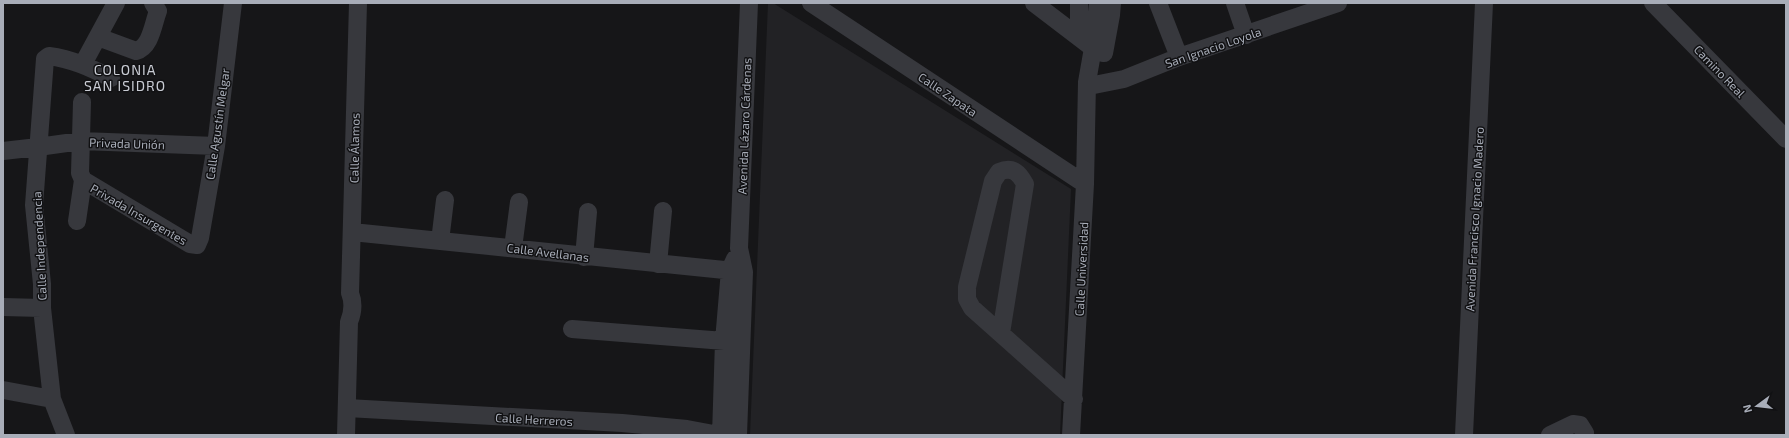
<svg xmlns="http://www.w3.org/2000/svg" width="1789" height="438" viewBox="0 0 1789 438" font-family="'Exo 2',sans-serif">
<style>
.built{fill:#222225}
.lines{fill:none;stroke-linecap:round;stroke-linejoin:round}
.minor{stroke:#37383d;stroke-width:18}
.labels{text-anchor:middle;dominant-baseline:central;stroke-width:3;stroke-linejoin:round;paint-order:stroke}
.street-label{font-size:12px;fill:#a8adb8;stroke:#111113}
.quarter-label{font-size:14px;letter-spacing:1px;fill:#c9ccd4;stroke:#111113}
</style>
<rect width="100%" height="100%" fill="#161618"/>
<path class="built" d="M768 3H773L1071 189 1060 435H750Z"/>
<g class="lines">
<path class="minor" d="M811 3 1085 184
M1034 3 1093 48 1103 53
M1079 3V37
M1158 3 1179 57
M1235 3 1246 35
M1653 3 1786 139
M98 37 136 51C151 47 153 24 158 11L153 3
M1104 53 1111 15 1112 3
M83 64 116 3
M1087 82 1094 85 1124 79 1179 57 1338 3
M3 151 38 147 81 141 216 146
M83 180 190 244 197 245 200 238 216 146 233 3
M77 221 83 180 80 173 82 102
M352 232C483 245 613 259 744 272
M440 241 445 200
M513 248 519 202
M584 257 588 212
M658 264 663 211
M3 307 42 308
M572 329 737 342
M1001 333 1025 184C1019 173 1013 166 999 172L993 181 967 287V299L972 308 1074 399
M3 390 52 399
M347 408 622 423 687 429 719 435
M66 435 52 399 42 308V284L34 205 45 59 49 56C72 59 91 68 111 78
M346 435 349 322C353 312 354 303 350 293L358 3
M721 435 724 341 730 270 735 259
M738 435 744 272 739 248 749 3
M1071 435 1085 184 1087 82 1093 48 1098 3
M1464 435 1484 3
M1550 435 1573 424 1580 425 1585 433 1584 435"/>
</g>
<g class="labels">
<g class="street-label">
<text transform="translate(1213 47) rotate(-19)">San Ignacio Loyola</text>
<text transform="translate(1720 71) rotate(46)">Camino Real</text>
<text transform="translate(948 94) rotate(34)">Calle Zapata</text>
<text transform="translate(217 124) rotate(-82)">Calle Agustín Melgar</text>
<text transform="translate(744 126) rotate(-88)">Avenida Lázaro Cárdenas</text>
<text transform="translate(127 143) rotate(2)">Privada Unión</text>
<text transform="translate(354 148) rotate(-89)">Calle Álamos</text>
<text transform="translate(139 214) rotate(30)">Privada Insurgentes</text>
<text transform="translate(1474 219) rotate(-87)">Avenida Francisco Ignacio Madero</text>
<text transform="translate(39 246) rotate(-93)">Calle Independencia</text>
<text transform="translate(548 252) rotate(7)">Calle Avellanas</text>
<text transform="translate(1081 269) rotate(-87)">Calle Universidad</text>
<text transform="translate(534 419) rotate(3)">Calle Herreros</text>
</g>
<g class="quarter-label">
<text x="125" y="69">COLONIA<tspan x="125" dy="16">SAN ISIDRO</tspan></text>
</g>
</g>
<rect width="1789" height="438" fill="none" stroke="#a8adb8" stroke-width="8"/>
<g transform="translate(1757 406) rotate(255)" stroke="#111113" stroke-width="3" paint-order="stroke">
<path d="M0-3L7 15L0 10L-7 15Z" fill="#a8adb8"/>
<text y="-6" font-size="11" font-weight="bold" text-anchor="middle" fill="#a8adb8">N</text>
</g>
</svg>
